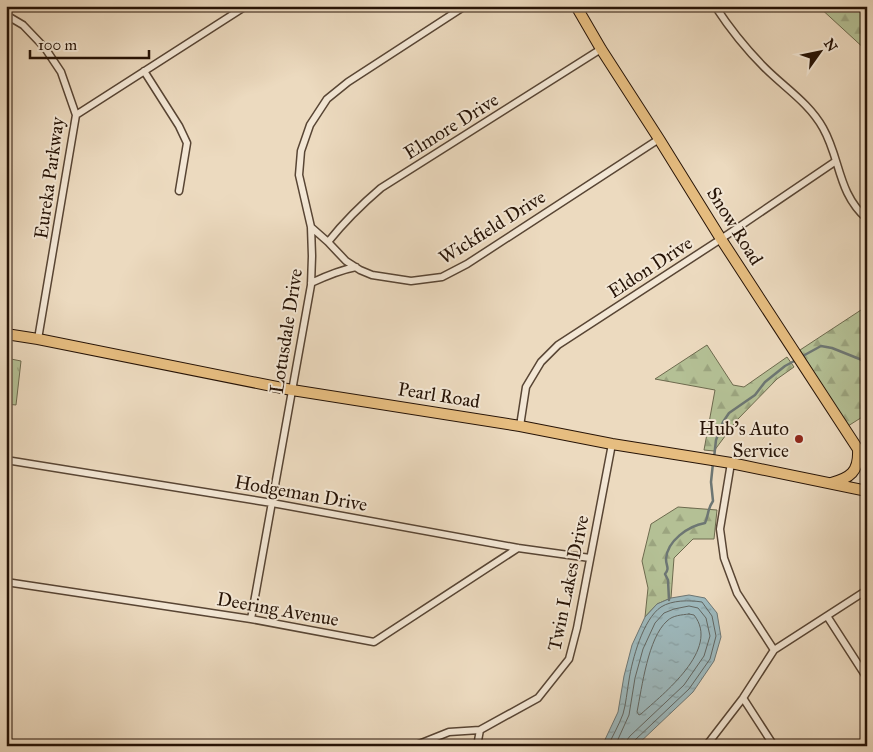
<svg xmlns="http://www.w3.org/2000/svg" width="873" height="752" viewBox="0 0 873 752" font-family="'IM FELL Great Primer',serif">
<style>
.grass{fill:url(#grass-tufts);stroke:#6d6a4e}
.forest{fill:url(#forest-firs);stroke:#6d6a4e}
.water{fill:url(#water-ripples);stroke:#6d7673}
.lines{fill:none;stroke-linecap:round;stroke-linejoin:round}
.shore{stroke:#626661;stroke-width:1}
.stream{stroke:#6d7673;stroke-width:2.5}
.minor-casing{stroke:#584534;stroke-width:9}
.primary-casing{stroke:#261306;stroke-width:12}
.minor{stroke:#f3e7d5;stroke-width:6}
.primary{stroke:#e6bd80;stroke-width:10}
.poi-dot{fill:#8f2418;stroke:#f3e7d5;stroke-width:2}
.labels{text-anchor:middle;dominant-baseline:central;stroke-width:4;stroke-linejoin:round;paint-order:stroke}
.street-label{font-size:19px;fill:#261306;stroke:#f3e7d5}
.poi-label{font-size:19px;fill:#261306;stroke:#f3e7d5;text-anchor:end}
</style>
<defs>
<pattern id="grass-tufts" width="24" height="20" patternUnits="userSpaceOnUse" patternTransform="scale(1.25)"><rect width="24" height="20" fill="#b4c095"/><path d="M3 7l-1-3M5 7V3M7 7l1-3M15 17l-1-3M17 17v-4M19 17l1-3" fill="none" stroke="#9ba47f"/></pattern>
<pattern id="forest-firs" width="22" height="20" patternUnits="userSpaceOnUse" patternTransform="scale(1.25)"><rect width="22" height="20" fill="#b4c095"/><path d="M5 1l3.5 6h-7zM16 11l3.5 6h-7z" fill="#9ba47f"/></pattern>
<pattern id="water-ripples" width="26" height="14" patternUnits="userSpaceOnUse" patternTransform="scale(1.25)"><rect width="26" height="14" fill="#9db8bc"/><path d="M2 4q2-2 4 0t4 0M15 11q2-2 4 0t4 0" fill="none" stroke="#879da0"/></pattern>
</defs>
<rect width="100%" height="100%" fill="#ecdabf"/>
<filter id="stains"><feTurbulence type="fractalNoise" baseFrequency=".004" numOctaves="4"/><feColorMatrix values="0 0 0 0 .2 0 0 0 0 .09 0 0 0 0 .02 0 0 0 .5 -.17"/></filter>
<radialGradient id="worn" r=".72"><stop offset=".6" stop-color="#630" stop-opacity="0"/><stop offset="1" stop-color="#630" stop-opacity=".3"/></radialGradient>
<path class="grass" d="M6 358 21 361 16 405 6 404Z"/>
<path class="forest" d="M818 6H867V51Z
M861 310 867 313V414L848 426 800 350Z
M707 345 733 385 744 387 787 357 794 367 777 379 737 420 714 451 704 450 715 390 655 379Z
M678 507 717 510 714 539H693L674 558 671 598 657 604 645 617 648 588 642 561 651 524Z"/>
<path class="water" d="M689 595 705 598 717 613 721 637 714 661 693 692 636 746H602L618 712 624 676 632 645 645 617 657 604 671 598Z"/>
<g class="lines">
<path class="shore" d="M689 614 694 615C721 649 663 694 641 714L639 715 637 712C642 687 648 638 667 621 673 615 682 615 689 614Z
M608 746C613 735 619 725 623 714 626 704 627 691 629 680 632 660 643 619 661 607 672 600 689 600 702 602L712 616 716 636 710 659 689 689 635 740 633 746
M615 746 629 715 635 678 643 649 655 623 664 613 674 609 689 606 698 608 706 618 710 636 704 656 684 685 630 736 627 740V746"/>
<path class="stream" d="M801 357 821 346 832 348 867 362
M714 458 716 440 723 422 729 413 755 395 765 382 785 366 796 360
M669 600 668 580 665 574C670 568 666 566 666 559 667 541 688 526 705 523 709 514 707 510 713 501L711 482 713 463"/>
<g class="minor-casing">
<path id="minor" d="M715 6C730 29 746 49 765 68 785 88 809 103 823 128 841 160 837 192 867 219
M6 15 23 25 45 48 61 72 76 115 38 339
M144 71 179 126 187 143 179 191
M76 115 246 6
M311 227 328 242 346 261 360 270 372 275 411 281 442 277 467 264 659 139
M328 242C344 222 361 205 381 188L601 49
M311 283C326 276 340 270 356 267
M520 426 526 387 541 362 558 345 721 239 836 161
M6 460 272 503 518 548 590 558
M731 463 720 529 724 558 737 593 774 650
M6 582 251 619 374 642 518 548
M827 616 867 678
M251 619 311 285 312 256 311 227 299 175 301 151 310 125 327 99 348 82 465 6
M743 698 774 746
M414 746 449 732 480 730
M477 746 480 730 538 698 569 659 577 628 612 444
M706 746 743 698 774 650 867 590"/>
</g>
<g class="primary-casing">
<path id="primary" d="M576 6 601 49 659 139 721 239 867 463
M6 334 38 339 292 390 520 426 612 444 731 463 867 491
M831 483C850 478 859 472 858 450"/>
</g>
<use href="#minor" class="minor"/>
<use href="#primary" class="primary"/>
</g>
<circle class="poi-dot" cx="799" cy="439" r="5"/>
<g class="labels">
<g class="street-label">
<text transform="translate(451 126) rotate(-32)">Elmore Drive</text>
<text transform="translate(49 178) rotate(-82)">Eureka Parkway</text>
<text transform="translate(735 226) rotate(58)">Snow Road</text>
<text transform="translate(492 227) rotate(-32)">Wickfield Drive</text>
<text transform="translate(650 267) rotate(-33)">Eldon Drive</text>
<text transform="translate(286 331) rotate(-81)">Lotusdale Drive</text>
<text transform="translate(439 395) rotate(9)">Pearl Road</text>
<text transform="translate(301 493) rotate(10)">Hodgeman Drive</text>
<text transform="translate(568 583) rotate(-78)">Twin Lakes Drive</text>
<text transform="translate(278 609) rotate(10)">Deering Avenue</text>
</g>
<g class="poi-label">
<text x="789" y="428">Hub's Auto<tspan x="789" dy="22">Service</tspan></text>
</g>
</g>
<rect width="873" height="752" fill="none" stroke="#ecdabf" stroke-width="25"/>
<rect x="8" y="8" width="858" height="737" fill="none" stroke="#261306" stroke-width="2.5"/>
<rect x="12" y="12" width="848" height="727" fill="none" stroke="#261306"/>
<g transform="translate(820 52) rotate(57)" stroke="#f3e7d5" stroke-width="4" paint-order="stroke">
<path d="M0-4L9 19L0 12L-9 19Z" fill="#261306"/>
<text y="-8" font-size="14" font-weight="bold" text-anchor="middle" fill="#261306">N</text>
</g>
<path d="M30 50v8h119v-8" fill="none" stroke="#261306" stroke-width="2.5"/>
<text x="38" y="50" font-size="15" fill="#261306" stroke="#f3e7d5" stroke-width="4" paint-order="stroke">100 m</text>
<rect width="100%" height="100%" filter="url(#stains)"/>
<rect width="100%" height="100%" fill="url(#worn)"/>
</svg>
